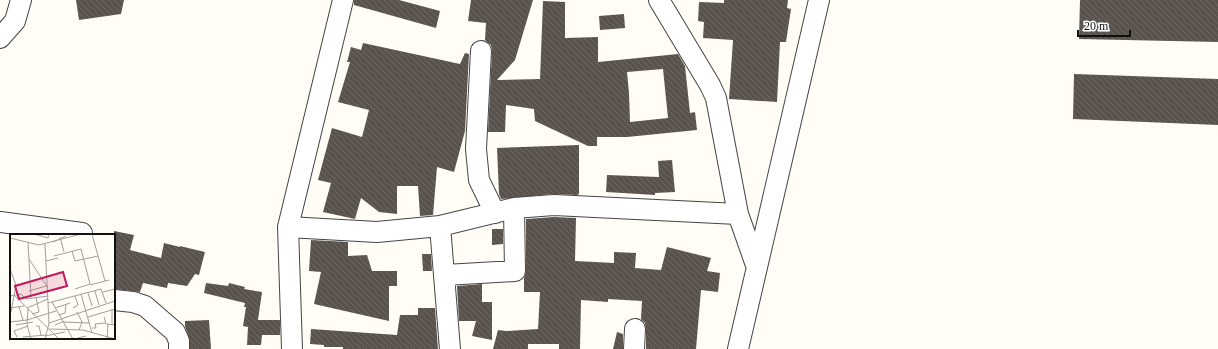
<svg xmlns="http://www.w3.org/2000/svg" width="1218" height="349" viewBox="0 0 1218 349" font-family="Georgia,serif">
<style>
.building{fill:url(#building-back-hatch);fill-rule:evenodd}
.lines{fill:none;stroke-linecap:round;stroke-linejoin:round}
.street-casing{stroke:#444;stroke-width:22}
.street{stroke:#fff;stroke-width:20}
.inset-road{fill:none;stroke:#a09f9a;stroke-width:1}
.view{fill:#c2185b;fill-opacity:0.15;stroke:#c2185b;stroke-width:2}
.inset-edge{fill:none;stroke:#111;stroke-width:2}
</style>
<defs>
<pattern id="building-back-hatch" width="6" height="6" patternUnits="userSpaceOnUse"><rect width="6" height="6" fill="#5a524d"/><path d="M-1 5l2 2M0 0l6 6M5-1l2 2" fill="none" stroke="#6d6662"/></pattern>
</defs>
<rect width="100%" height="100%" fill="#fffdf5"/>
<path class="building" d="M76 0H124L121 14 79 20Z
M354 0H399L440 11 436 28 354 5Z
M471 0H533L515 60 497 80 540 79 543 1 565 2V38L598 37V62L678 54 685 66 690 113 695 112 697 130 627 137H597V146H588L535 121 534 109 506 105 505 132H488L492 51 491 45 485 40 486 23 468 21ZM663 69 668 118 630 122 629 93 627 72Z
M724 0H788L787 8 791 9 786 42H780L777 102 729 99 733 40 703 38 704 22 698 21 699 2 724 3Z
M1080 0H1218V42L1079 39Z
M624 14 625 28 600 30 599 16Z
M363 43 460 64 465 53 469 54 465 131 454 172 437 167 433 215 420 216 418 186H397V214L379 212 361 198 355 219 323 212 331 183 318 180 332 128 362 137 369 110 338 102 350 62H347L351 47 361 50Z
M1074 74 1218 79V125L1073 119Z
M579 145V194L577 195 553 194 501 199 499 194 497 148Z
M672 160 675 192 655 193V195L606 192 607 175 659 177 658 161Z
M554 217 576 218 575 261 614 263V252L636 253 635 268 661 270 667 247 711 258 707 271 720 273 718 292 701 290 696 349H646V329L645 323 641 319 642 301 608 299V302L581 300 580 349H559V344H528V349H493L498 330 506 331 538 329 540 292H524V278L526 271V219Z
M492 229H503V244L492 245Z
M114 231 134 235 130 250 161 258 164 243 180 247V246L205 252 199 275 195 274 187 286 168 283 167 288 143 283 140 292 114 289Z
M311 240 348 242V256L367 255 372 271H397V286H389V321L314 304 321 272 309 271Z
M422 254H431L432 271H423Z
M206 283 228 286 229 283 245 287 244 289 262 292 258 320H280V335H262L261 345H247L248 327 243 326 246 307H244L245 303 204 293Z
M482 284V302H492V340L472 336 476 321H459L457 286Z
M418 308H435L438 349H343V347H324V345L310 344 311 329 397 335 400 315H418Z
M209 320 211 349H190V341L185 326V321Z
M617 332 623 334V349H613Z"/>
<g class="lines">
<g class="street-casing">
<path id="street" d="M659 0 710 85 716 98 738 214 757 268
M0 38 15 21 21 0
M481 51 476 149 479 180 495 213
M0 222 82 233V235
M440 226 450 349
M288 227 377 232 440 226 514 208 554 205 738 214
M445 275 515 271 514 208
M114 300 133 302 145 306 175 332 179 341V349
M292 349 288 227 343 0
M634 349 635 329
M738 349 819 0"/>
</g>
<use href="#street" class="street"/>
</g>
<g transform="translate(10 234)">
<rect width="105" height="105" fill="#fffdf5"/>
<path class="inset-road" d="M24 0 38 4 39 0M82 0 95 47M50 3 54 18M0 4 29 11 71 0M18 8 21 63M43 8 56 2M62 17 65 27 88 22M105 21V45M44 22 71 15M19 25 38 54M36 27 48 24M0 35 6 51 1 78M80 51 99 46M65 55 80 50 71 15M19 57 36 52M85 57 89 71M93 58 105 55M78 59 82 72M71 60 82 99M4 61 49 105M0 62 11 60 16 65 38 62M42 68 63 105M38 69 91 55 96 69M9 73 13 86M0 74 14 72M17 74 38 65M45 74 60 69M63 74 68 71 65 62M18 75 17 90 21 105M102 75V90M67 78 72 88 69 96M22 80 29 78 26 63M49 81 55 79 56 70M78 83 105 75M94 83 96 90 105 91M17 86 46 77M0 88 17 86M39 89 105 67M6 91 23 88M45 91 52 88 80 89M26 92H29L31 101M82 94H86L85 90 95 89M40 95 73 96 105 105M35 102 55 98M7 103 4 97 18 92M13 103 36 101M35 105 39 89 35 10M64 105 76 102M97 105 98 90"/>
<path class="view" d="M53 38 57 52 9 65 5 52Z"/>
<rect width="105" height="105" class="inset-edge"/>
</g>
<path d="M1078 30v6h52v-6" fill="none" stroke="#111111" stroke-width="2"/>
<text x="1084" y="30" font-size="12" fill="#111111" stroke="#ffffff" stroke-width="3" paint-order="stroke">20 m</text>
</svg>
